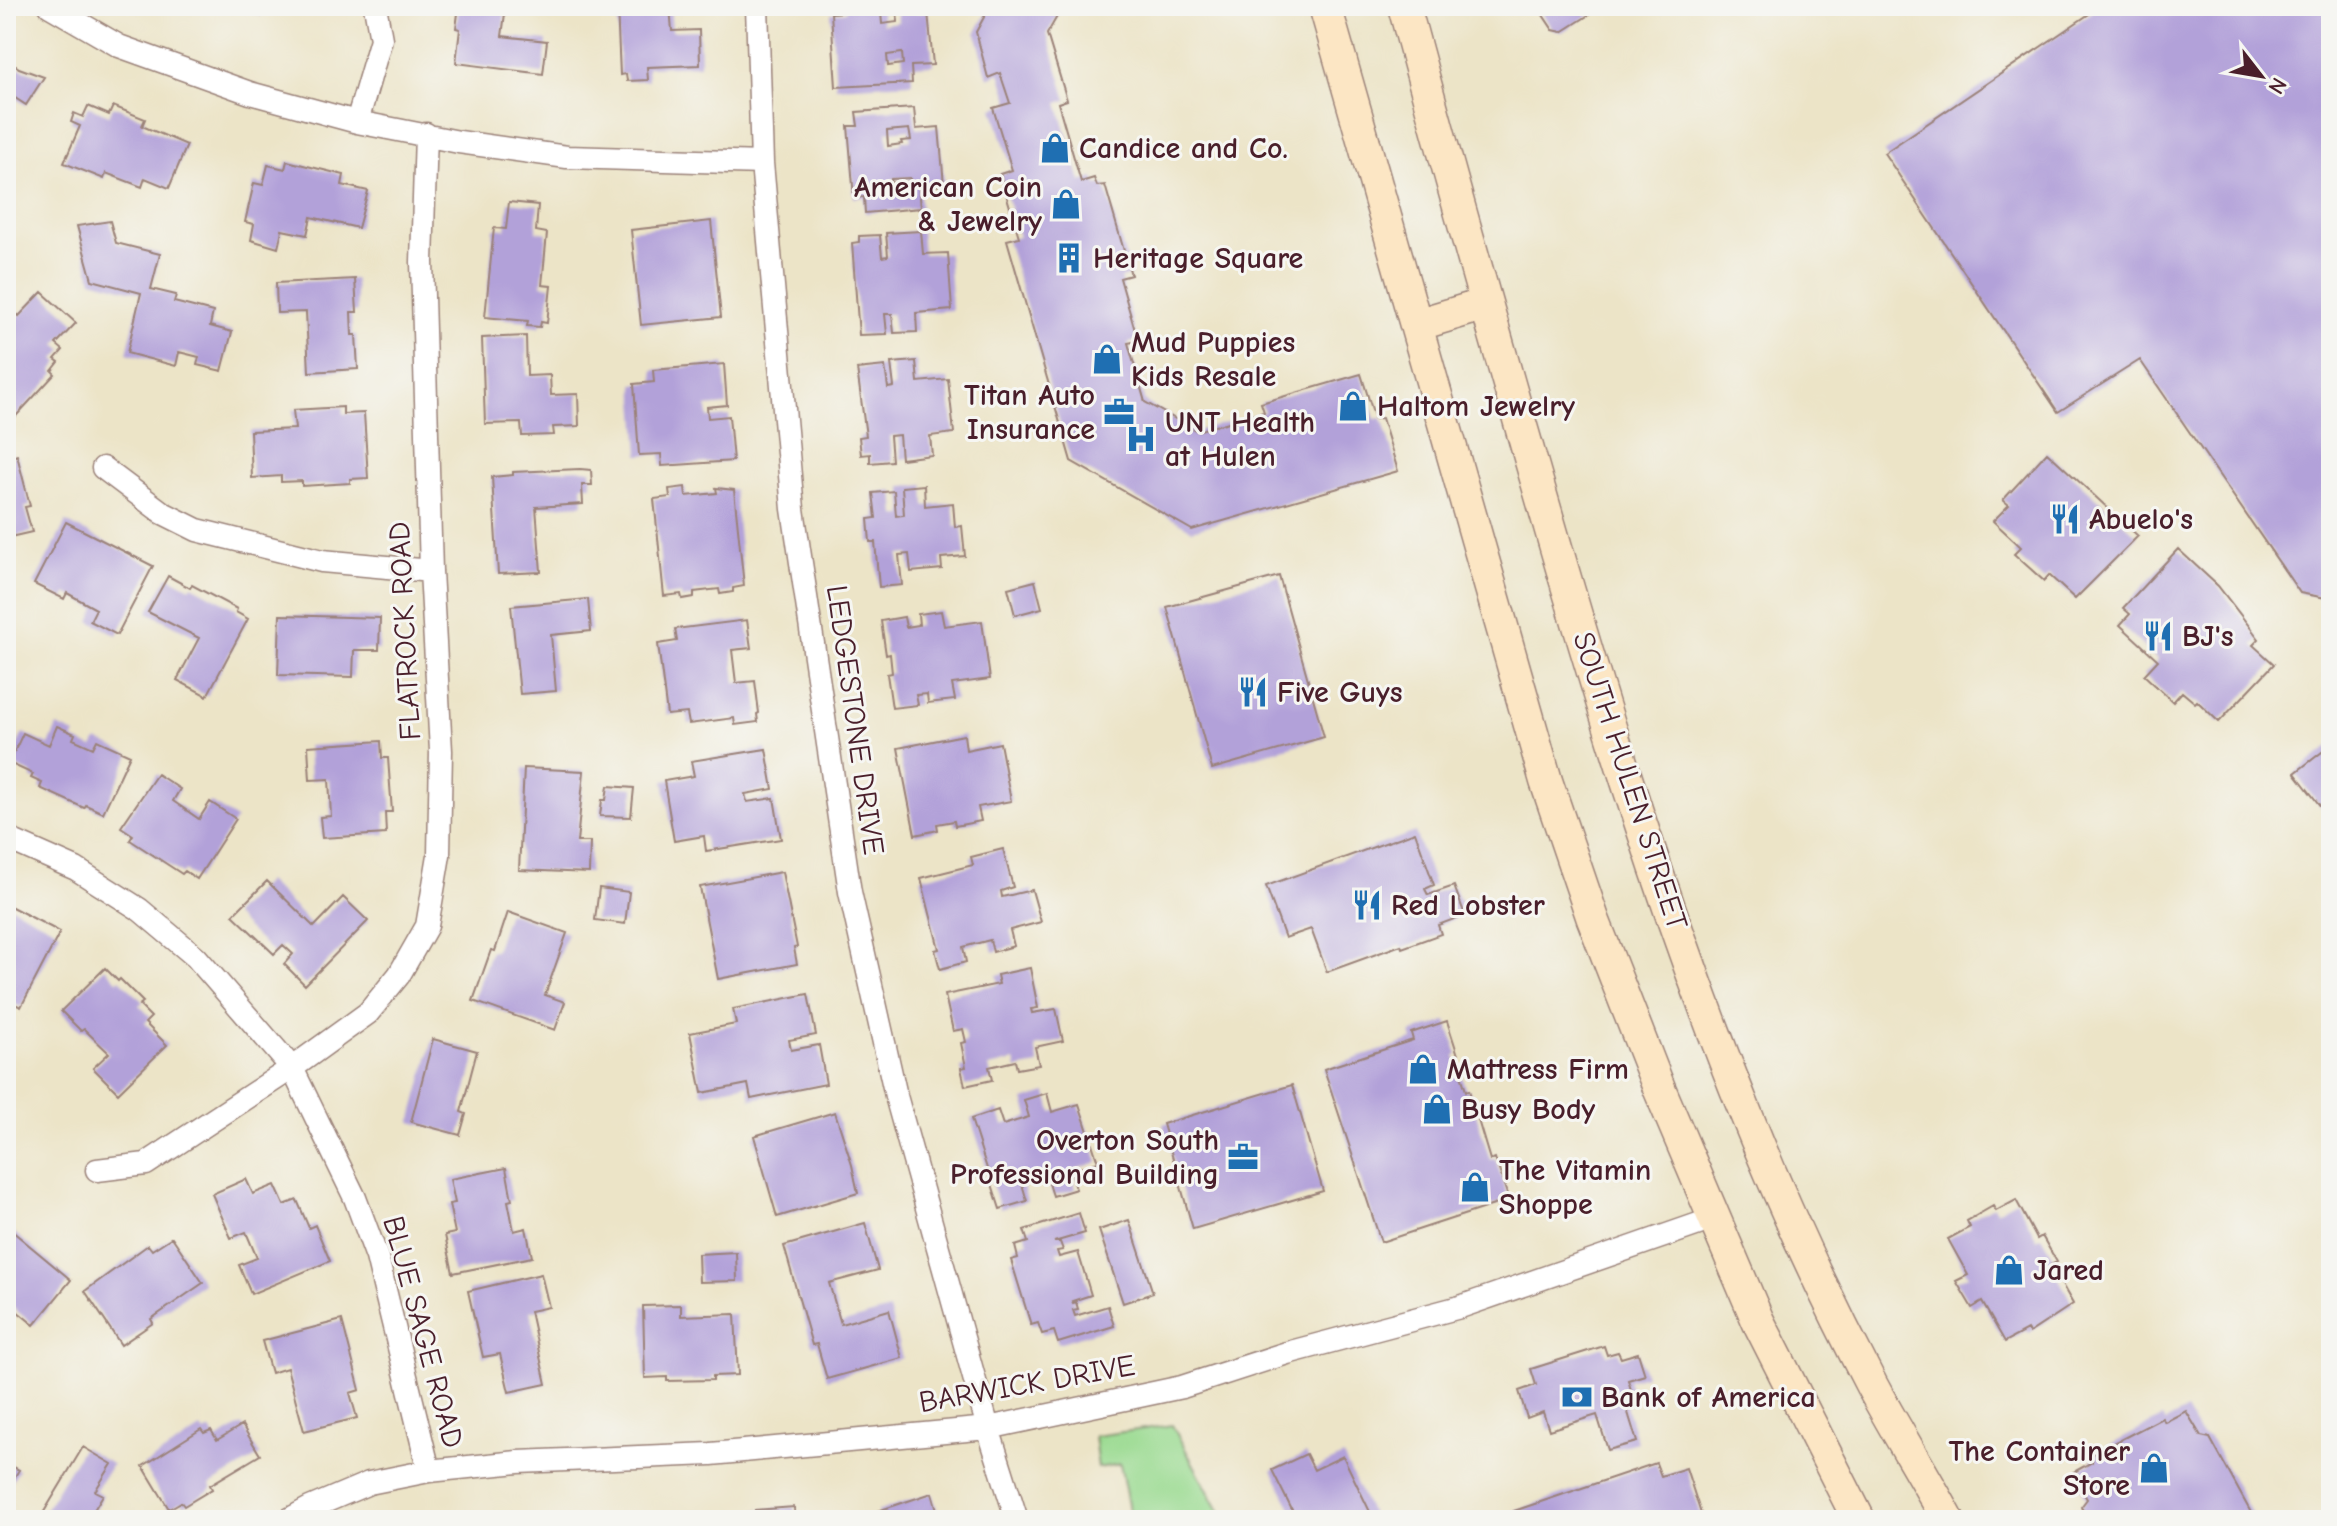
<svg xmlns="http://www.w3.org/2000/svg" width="2337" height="1526" viewBox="0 0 2337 1526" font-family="'Comic Neue',sans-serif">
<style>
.green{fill:#9ada90;stroke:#727c5e;stroke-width:2}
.building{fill:#b2a1d9;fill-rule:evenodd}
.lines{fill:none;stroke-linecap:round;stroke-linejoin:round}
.minor-casing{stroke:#9b8279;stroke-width:25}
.secondary-casing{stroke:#9b8279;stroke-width:35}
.minor{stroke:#fff;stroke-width:22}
.secondary{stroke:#fce6c4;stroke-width:32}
.labels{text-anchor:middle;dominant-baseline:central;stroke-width:6;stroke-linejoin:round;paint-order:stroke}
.poi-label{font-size:30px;font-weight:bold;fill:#4a1f2b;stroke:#f6f6f2;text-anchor:start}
.street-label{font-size:30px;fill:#4a1f2b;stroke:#f6f6f2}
</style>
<rect width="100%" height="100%" fill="#f6f6f2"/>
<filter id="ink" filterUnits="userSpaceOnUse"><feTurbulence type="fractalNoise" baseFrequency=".0125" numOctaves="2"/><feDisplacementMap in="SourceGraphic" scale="16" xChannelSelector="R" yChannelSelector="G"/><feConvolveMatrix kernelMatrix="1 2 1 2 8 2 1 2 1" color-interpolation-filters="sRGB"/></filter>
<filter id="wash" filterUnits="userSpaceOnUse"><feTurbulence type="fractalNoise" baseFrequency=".006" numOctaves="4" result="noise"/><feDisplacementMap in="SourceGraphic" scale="32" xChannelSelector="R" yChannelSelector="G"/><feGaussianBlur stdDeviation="1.8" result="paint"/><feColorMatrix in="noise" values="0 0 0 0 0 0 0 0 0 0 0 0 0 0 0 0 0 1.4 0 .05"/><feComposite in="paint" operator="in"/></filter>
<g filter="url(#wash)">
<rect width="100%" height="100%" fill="#ece4c7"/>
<path class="green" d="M1172 1425 1224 1520H1131L1120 1464 1098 1468 1094 1436Z"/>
<g id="blocks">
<path class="building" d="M232 6H265L261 16Z
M459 6H506L502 36 547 41 543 74 456 63 460 29 456 28Z
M617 6H670L672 31 699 30 700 65 647 67 648 80 627 81 626 74 620 75Z
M846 6H902L903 14 928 12 933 65 911 66 912 83 836 87 831 13 846 12ZM897 11 898 22 882 24 881 12ZM902 53 903 64 888 66 887 55Z
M990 6H1063L1047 34 1067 100 1058 103 1081 182 1094 178 1097 186 1105 185 1131 275 1120 278 1138 341 1128 343 1145 402 1197 431 1264 412 1261 403 1361 374 1375 419 1382 418 1398 471 1192 530 1071 461 1007 240 1019 237 1000 174 1012 170 993 108 1010 103 1000 73 988 78 976 32Z
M1537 6H1603L1562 32 1553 30Z
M2101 6H2262L2266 11 2273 6H2327L2331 12V599L2300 593 2140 360 2058 412 1884 153Z
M6 59 19 68 44 77 26 105 6 92Z
M88 106 109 115 113 106 145 119 142 126 187 145 169 188 145 178 142 187 106 173 104 179 64 163 80 126 71 122 74 113 83 117Z
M914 108 916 129 939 127 944 185 919 187 921 208 865 213 864 197 854 198 848 126H858L856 112ZM909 129 911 140 901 141 902 144 888 146 887 131ZM910 178 911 188 893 191 891 179Z
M287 161 344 175 342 185 368 191 358 228 311 217 307 235 282 230 278 248 251 240 254 224 245 222 254 183 263 185 268 165 285 169Z
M509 202 538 205 536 231 547 233 542 285 551 286 547 323 541 322 540 327 527 326 528 321 485 317 494 228 506 229Z
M110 221 116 243 160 254 151 289 176 295 174 302 213 312 210 326 232 332 222 371 197 365 199 357 179 352 176 366 127 353 141 293 92 280 77 226Z
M711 221 721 317 641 325 631 230Z
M921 231 923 254 948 253 952 310 916 313 917 332 894 333 892 314H885L887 334 859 335 852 243 859 242V236L880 235 882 257 888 256 886 233Z
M355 279 357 312H351L352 335H356L358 369 309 372 306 312 277 313 276 283Z
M42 292 76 323 56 344 63 350 55 359 59 362 52 371 55 374 16 416 6 407V312L10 308 19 316Z
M526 336 527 376 550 375 551 395 578 394 579 426 553 427 554 435 522 436 521 423 485 424 482 338Z
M916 361 918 382 948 379 954 433 930 436 932 455 901 459 899 435 890 436 892 461 870 463V454L861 455 859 437 866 436 857 369 885 366 888 388 894 387 891 363Z
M724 364 727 405 707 407 708 418 729 416 733 461 662 466 661 454 639 455 634 384 654 382 653 370Z
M343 407V414L364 413 368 478 350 479V483L302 486V481L281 482V476L252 478 250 431 295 429 293 410Z
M7 436 12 457 17 455 30 506 25 507 32 532 6 538Z
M2047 452 2138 536 2075 599 2049 575 2044 581 2014 554 2021 547 1993 521 2009 505 2003 500Z
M580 469 591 470 592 485H582L583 504 536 507 541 572 498 574 492 477 513 475V472Z
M924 485 925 506 953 503 955 527 962 526 965 556 941 558 942 569 911 572 909 554 899 555 902 585 879 587 875 542H870L868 519 876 518 873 493 894 491 896 516 904 515 902 487Z
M685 487 686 496 717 493 716 488 734 490 744 586 733 588V592L720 594 719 589 694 592V597L682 599 681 594 664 596 654 499 670 497 669 489Z
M66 522 153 566 117 635 90 621 96 609 67 593 64 599 34 584Z
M2178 549 2218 586 2259 639 2253 645 2274 664 2219 722 2197 701 2195 703 2182 692 2173 702 2144 675 2158 660 2120 625 2130 614 2123 608Z
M168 576 190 588 192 585 237 609 236 612 248 619 207 696 177 680 199 638 148 612Z
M1279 576 1324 737 1212 769 1167 607Z
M1035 581 1042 608 1015 615 1008 588Z
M588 599 591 631 551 635 556 691 520 694 511 606Z
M941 611 944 626 982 621 990 679 952 684 955 700 928 703 927 694 916 695 918 705 892 708 887 674 892 673 890 654 886 655 881 621 904 617 906 627 919 625 918 614Z
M280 615 380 618 379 650H354L353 677 278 675Z
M747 620 751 648 732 650 736 683 755 681 759 713 757 714 758 722 735 725 734 718 689 724 687 713 667 715 658 644 677 641 675 629Z
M57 726 75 734 73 739 93 748 97 740 130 755 103 813 86 805 84 808 40 788 42 783 31 778 33 774 9 763 23 733 49 745Z
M964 735 966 750 1000 743 1011 801 978 807 981 821 955 826 954 821 937 824 938 830 915 835 898 748Z
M381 741 382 758H388L392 812H385L386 834 322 838 320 817 331 816 329 779 310 780 308 746Z
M2331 745V820L2295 773Z
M766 749 773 789 745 794 747 802 774 798 781 839 706 851 704 836 674 841 664 781 694 776 691 761Z
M524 768 584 771 577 842H590L589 873 519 870Z
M157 774 180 789 173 801 199 819 210 802 236 819 197 879 185 871 182 874 130 840 133 835 121 827Z
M608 786 634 788 631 817 600 816 602 800H606Z
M1415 832 1434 885 1425 889 1428 895 1454 886 1465 915 1438 925 1441 934 1402 948 1401 945 1327 972 1311 929 1285 938 1266 886Z
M1003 849 1013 887 1001 891 1002 897 1032 890 1041 922 1010 930 1014 946 993 952 990 940 963 947 966 962 940 969 935 950 939 949 921 878 973 865 971 857Z
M782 872 797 947 794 948 797 964 718 979 700 887Z
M267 881 314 927 343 897 368 921 305 985 284 964 293 954 283 945 274 954 233 915Z
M599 888 629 892 625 924 595 920Z
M6 904 60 932 21 1007 6 1000Z
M508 912 567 933 545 995 565 1002 555 1030 473 1001 491 950 495 951Z
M105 968 118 981 120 979 143 1002 139 1005 151 1017 145 1023 167 1045 118 1093 93 1068 109 1053 84 1029 81 1031 61 1011Z
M1030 968 1038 1008 1031 1009 1032 1013 1056 1009 1063 1041 1035 1047 1039 1065 1017 1069 1015 1061 989 1067 992 1080 965 1086 961 1068 966 1067 961 1043 966 1042 963 1029 953 1031 945 995 999 984 997 975Z
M808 994 816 1035 789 1040 791 1050 819 1045 826 1084 751 1099 748 1084 702 1093 690 1033 736 1024 733 1009Z
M1447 1021 1458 1055 1455 1056 1466 1091 1469 1090 1490 1160 1495 1158 1509 1200 1381 1242 1324 1069 1413 1040 1411 1033Z
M433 1039 477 1051 461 1112 466 1114 460 1135 411 1122Z
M1292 1085 1323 1191 1193 1229 1163 1124Z
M1047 1093 1052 1112 1079 1104 1098 1162 1070 1171 1076 1189 1053 1196 1047 1177 1022 1184 1027 1201 1000 1209 971 1119 998 1110 1003 1125 1029 1117 1024 1100Z
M835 1112 852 1165 858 1193 777 1217 754 1136Z
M506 1168 512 1200 508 1201 514 1231 526 1228 532 1257 453 1273 445 1235 455 1233 449 1204 455 1203 450 1179Z
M246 1179 253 1194 275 1185 284 1205 297 1200 309 1228 315 1225 330 1261 251 1294 239 1265 257 1258 246 1232 231 1238 212 1194Z
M2016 1200 2037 1239 2042 1236 2057 1262 2051 1265 2073 1304 2029 1333 2027 1330 2005 1342 1982 1302 1972 1308 1956 1281 1968 1275 1948 1239 1970 1227 1967 1221 1993 1206 1996 1211Z
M1079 1213 1085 1233 1054 1242H1060L1063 1250 1057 1251 1059 1257 1078 1252 1091 1295 1072 1301 1073 1303 1076 1302 1078 1309 1073 1310 1075 1316 1108 1306 1114 1326 1058 1343 1054 1331 1042 1334 1038 1323 1031 1325 1011 1260 1018 1258 1015 1246 1028 1242 1024 1230Z
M1129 1220 1153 1293 1123 1303 1099 1230Z
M865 1223 878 1270 829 1283 841 1324 889 1310 902 1358 827 1379 817 1344 812 1345 784 1246Z
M6 1226 71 1280 34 1325 6 1302Z
M172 1237 203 1283 151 1319 153 1323 121 1345 85 1291 148 1245 152 1250Z
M736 1252 737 1281 699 1282 698 1254Z
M541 1274 549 1307 530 1311 546 1384 509 1392 500 1354 483 1357 468 1291Z
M681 1305V1316L735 1314 738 1375 713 1376V1380L667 1381V1377L645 1378 643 1306Z
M342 1320 360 1390 350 1393 357 1418 304 1431 287 1368 271 1373 262 1341Z
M1604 1346 1607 1355 1618 1352 1621 1358 1638 1353 1645 1375 1628 1380 1635 1403 1626 1406 1637 1442 1608 1450 1597 1415 1549 1430 1543 1412 1527 1418 1519 1391 1536 1385 1531 1369Z
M2186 1411 2201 1436 2210 1438 2255 1520H2089L2081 1507 2087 1499 2072 1473 2092 1462 2093 1454 2162 1418 2165 1422Z
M242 1425 260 1455 210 1485 212 1489 184 1506 181 1502 169 1509 143 1466 201 1429 204 1433 211 1430 217 1440Z
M83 1447 112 1464 95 1491 103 1495 94 1510 107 1520H39Z
M1306 1454 1314 1470 1343 1456 1374 1520H1297L1272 1470Z
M6 1463 19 1470 6 1491Z
M1656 1463 1661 1476 1686 1468 1703 1520H1517L1514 1511Z
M932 1493 940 1520H881L878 1511Z
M794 1507 795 1520H729V1518L755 1516V1510Z
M651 1514H684V1520H652Z"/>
</g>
</g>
<g filter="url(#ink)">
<use href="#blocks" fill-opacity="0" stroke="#9b8279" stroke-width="2"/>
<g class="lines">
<g class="minor-casing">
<path id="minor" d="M50 6 119 46 250 93 357 122 459 142 567 157 762 163
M757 6 762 163 793 509 850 892 896 1096 988 1428 1017 1520
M357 122 381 39 375 6
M103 468 163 513 197 530 322 561 431 571
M6 838 76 869 139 909 196 957 292 1068 355 1198 377 1257 429 1471
M97 1170 146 1164 292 1068 368 1013 399 975 427 926 439 855 441 751 431 571 422 262 426 134
M288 1520 310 1508 369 1483 429 1471 518 1462 711 1454 988 1428 1182 1387 1287 1353 1460 1307 1713 1219"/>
</g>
<g class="secondary-casing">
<path id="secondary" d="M1325 6 1546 781 1593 919 1659 1088 1758 1321 1859 1520
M1404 6C1449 173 1496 340 1544 506 1603 711 1666 916 1746 1114 1783 1206 1826 1298 1872 1386 1896 1431 1924 1475 1948 1520
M1416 325 1486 304"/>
</g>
<use href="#minor" class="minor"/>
<use href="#secondary" class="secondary"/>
</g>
</g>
<defs>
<g id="shop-bare" transform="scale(2.4)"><path d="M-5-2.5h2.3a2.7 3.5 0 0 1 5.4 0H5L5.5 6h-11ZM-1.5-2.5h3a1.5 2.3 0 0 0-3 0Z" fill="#1f6fb2" stroke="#f6f6f2" stroke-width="2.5" paint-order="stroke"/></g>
<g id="building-bare" transform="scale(2.4)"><path d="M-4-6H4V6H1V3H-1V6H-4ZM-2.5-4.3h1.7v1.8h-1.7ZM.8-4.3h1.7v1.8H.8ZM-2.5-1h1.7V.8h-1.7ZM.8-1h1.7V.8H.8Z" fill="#1f6fb2" stroke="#f6f6f2" stroke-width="2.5" paint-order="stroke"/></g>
<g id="office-bare" transform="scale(2.4)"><path d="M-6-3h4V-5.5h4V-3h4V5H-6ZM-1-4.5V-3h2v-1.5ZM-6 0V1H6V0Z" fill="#1f6fb2" stroke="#f6f6f2" stroke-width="2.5" paint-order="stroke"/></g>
<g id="hospital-bare" transform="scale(2.4)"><path d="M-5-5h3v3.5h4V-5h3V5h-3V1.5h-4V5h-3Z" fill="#1f6fb2" stroke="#f6f6f2" stroke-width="2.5" paint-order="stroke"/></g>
<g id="restaurant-bare" transform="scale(2.4)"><path d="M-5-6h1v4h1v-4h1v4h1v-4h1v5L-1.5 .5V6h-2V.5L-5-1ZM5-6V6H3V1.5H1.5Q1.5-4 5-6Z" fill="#1f6fb2" stroke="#f6f6f2" stroke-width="2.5" paint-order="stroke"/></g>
<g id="bank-bare" transform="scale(2.4)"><path d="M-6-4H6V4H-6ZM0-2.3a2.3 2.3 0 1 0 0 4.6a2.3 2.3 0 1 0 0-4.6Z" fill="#1f6fb2" stroke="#f6f6f2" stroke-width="2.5" paint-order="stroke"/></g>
</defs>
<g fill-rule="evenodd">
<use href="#shop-bare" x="1055" y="148"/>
<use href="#shop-bare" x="1066" y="204"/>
<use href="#building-bare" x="1069" y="258"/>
<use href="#shop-bare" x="1107" y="359"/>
<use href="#shop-bare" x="1353" y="406"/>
<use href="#office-bare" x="1119" y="412"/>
<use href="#hospital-bare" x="1141" y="439"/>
<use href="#restaurant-bare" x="2065" y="519"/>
<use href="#restaurant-bare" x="2158" y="636"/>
<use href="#restaurant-bare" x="1253" y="692"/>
<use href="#restaurant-bare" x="1367" y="905"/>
<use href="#shop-bare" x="1423" y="1069"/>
<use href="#shop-bare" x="1437" y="1109"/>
<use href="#office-bare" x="1243" y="1157"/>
<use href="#shop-bare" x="1475" y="1187"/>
<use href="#shop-bare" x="2009" y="1270"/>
<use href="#bank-bare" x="1577" y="1397"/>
<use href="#shop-bare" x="2154" y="1468"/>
</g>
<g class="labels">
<g class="poi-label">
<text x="1079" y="148">Candice and Co.</text>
<text x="1042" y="187" text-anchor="end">American Coin<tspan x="1042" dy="34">&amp; Jewelry</tspan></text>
<text x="1093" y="258">Heritage Square</text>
<text x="1131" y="342">Mud Puppies<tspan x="1131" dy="34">Kids Resale</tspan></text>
<text x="1095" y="395" text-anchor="end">Titan Auto<tspan x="1095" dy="34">Insurance</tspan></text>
<text x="1377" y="406">Haltom Jewelry</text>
<text x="1165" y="422">UNT Health<tspan x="1165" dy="34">at Hulen</tspan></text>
<text x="2089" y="519">Abuelo's</text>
<text x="2182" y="636">BJ's</text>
<text x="1277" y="692">Five Guys</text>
<text x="1391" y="905">Red Lobster</text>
<text x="1447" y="1069">Mattress Firm</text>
<text x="1461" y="1109">Busy Body</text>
<text x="1219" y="1140" text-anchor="end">Overton South<tspan x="1219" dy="34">Professional Building</tspan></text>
<text x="1499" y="1170">The Vitamin<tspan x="1499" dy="34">Shoppe</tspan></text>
<text x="2033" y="1270">Jared</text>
<text x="1601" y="1397">Bank of America</text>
<text x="2130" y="1451" text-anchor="end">The Container<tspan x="2130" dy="34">Store</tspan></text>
</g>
<g class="street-label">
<text transform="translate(405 631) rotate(-93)">FLATROCK ROAD</text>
<text transform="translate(855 720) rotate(82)">LEDGESTONE DRIVE</text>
<text transform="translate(1630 781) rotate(72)">SOUTH HULEN STREET</text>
<text transform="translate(423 1332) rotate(75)">BLUE SAGE ROAD</text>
<text transform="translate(1027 1384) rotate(-10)">BARWICK DRIVE</text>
</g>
</g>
<rect width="2337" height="1526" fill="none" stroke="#f6f6f2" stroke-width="32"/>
<g transform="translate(2261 76) rotate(121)" stroke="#f6f6f2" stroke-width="6" paint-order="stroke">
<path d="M0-6L14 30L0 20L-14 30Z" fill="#4a1f2b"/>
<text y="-12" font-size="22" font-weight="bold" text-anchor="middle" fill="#4a1f2b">N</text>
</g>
</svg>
